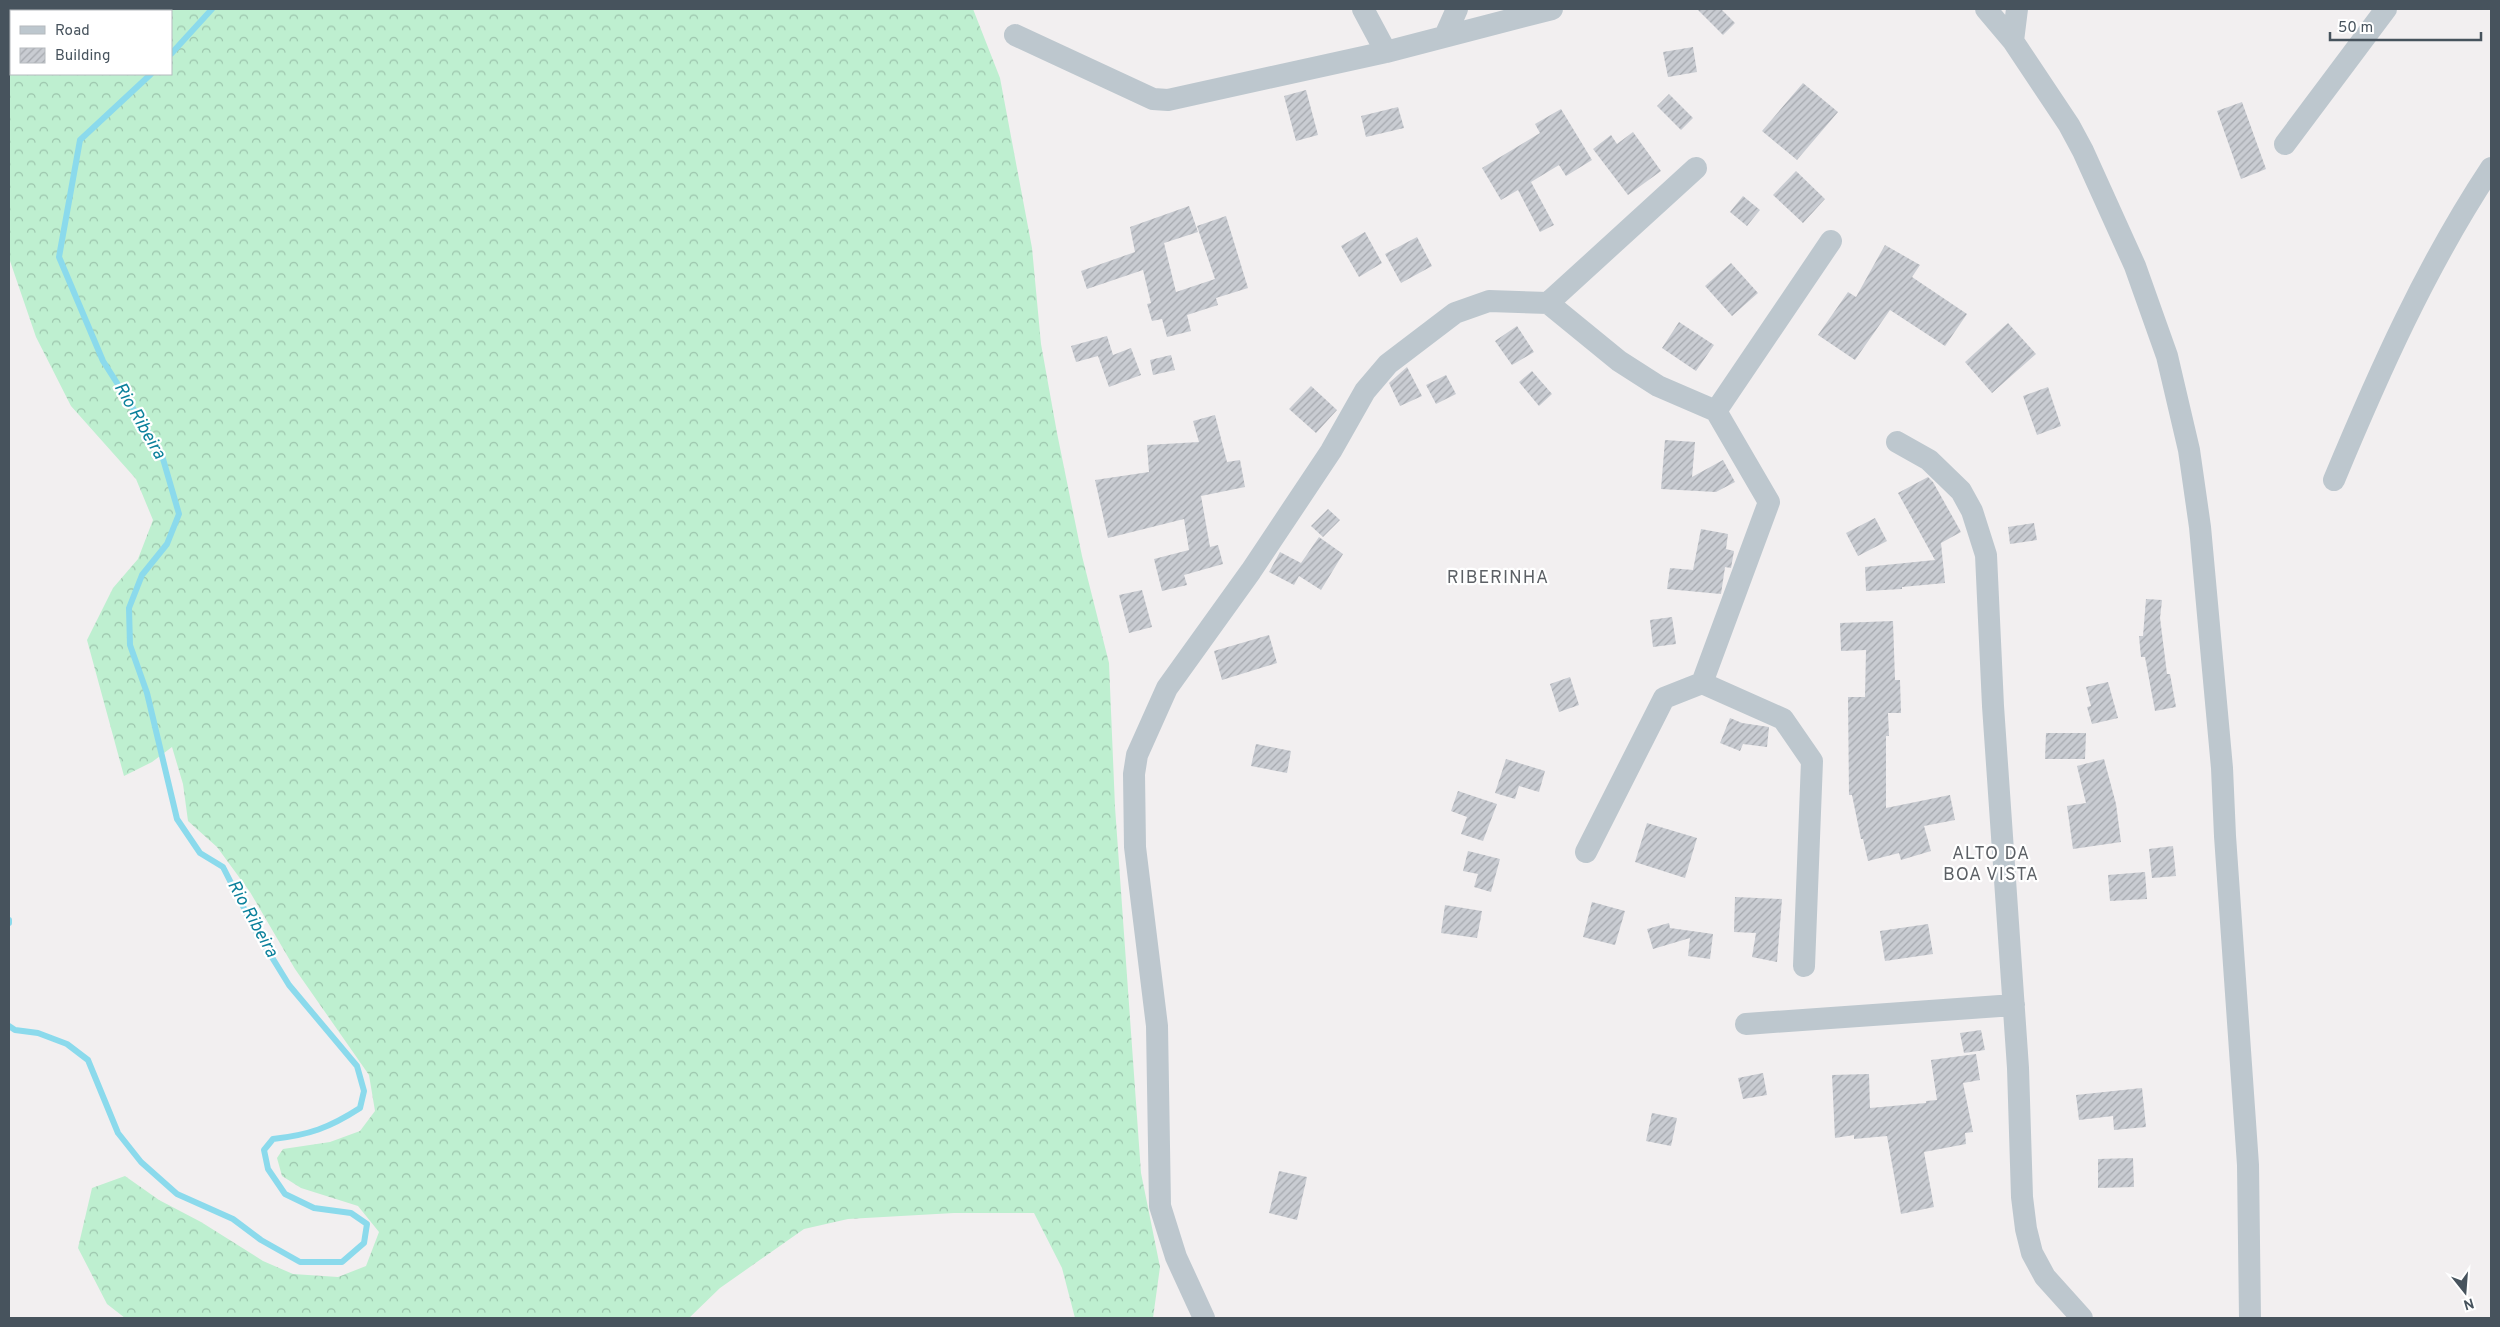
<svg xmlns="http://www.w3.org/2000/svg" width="2500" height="1327" viewBox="0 0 2500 1327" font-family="Overpass,sans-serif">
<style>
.forest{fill:url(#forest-crowns);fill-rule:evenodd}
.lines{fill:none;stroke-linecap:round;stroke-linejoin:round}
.stream{stroke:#8bdaec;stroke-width:6}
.building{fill:url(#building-hatch)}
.minor{stroke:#bdc7ce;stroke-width:22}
.labels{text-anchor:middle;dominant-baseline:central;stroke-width:4.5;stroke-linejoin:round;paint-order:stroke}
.water-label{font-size:18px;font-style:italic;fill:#0c819c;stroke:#fff}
.neighbourhood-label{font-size:18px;letter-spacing:1px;fill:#5c6065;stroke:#fff}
</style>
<defs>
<pattern id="forest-crowns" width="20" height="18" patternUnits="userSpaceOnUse" patternTransform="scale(1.25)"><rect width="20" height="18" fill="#beefd0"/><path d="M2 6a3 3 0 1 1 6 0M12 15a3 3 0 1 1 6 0" fill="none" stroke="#9cc4ac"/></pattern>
<pattern id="building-hatch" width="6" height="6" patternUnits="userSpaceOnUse" patternTransform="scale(1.25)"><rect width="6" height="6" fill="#c9ccd2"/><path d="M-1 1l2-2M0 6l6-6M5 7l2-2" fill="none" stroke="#a5a8ae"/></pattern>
</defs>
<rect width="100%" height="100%" fill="#f2eff0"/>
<path class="forest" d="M9 9H973L1000 78 1032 248 1041 344 1057 433 1082 556 1109 663 1115 807 1141 1173 1160 1267 1153 1318H1075L1062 1268 1034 1213H954L848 1219 804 1229 720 1288 689 1318H125L107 1304 78 1248 92 1188 125 1176 159 1200 201 1222 263 1261 293 1274 338 1277 366 1266 379 1232 358 1206 301 1188 282 1176 277 1158 283 1149 330 1142 360 1131 375 1111 369 1075 295 969 250 892 217 847 188 821 183 784 172 747 152 762 124 776 87 640 113 588 138 559 153 520 136 479 71 406 36 337 9 258ZM11 11H171V74H11Z"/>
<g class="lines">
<path class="stream" d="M171 54 212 9
M9 920V923
M9 1026 15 1030 38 1033 67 1044 88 1060 118 1133 141 1162 177 1194 233 1219 261 1240 300 1262H342L364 1243 367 1224 351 1213 314 1208 285 1194 268 1169 264 1150 273 1139C309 1135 329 1128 360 1108L364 1091 357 1066 289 985 254 928 223 867 200 853 177 819 147 693 130 645 129 608 142 575 167 544 179 514 161 452 103 361 59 257 80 140 151 74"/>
</g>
<path class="building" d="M1697 9H1721L1735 23 1723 35Z
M1693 47 1697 72 1668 77 1663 52Z
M1803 83 1838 112 1797 160 1762 131Z
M1306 90 1318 135 1296 141 1284 96Z
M1669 94 1693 118 1681 130 1657 106Z
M2242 102 2266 169 2241 179 2217 111Z
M1398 107 1404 128 1366 137 1361 116Z
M1561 109 1592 160 1566 176 1559 165 1531 182 1554 225 1540 232 1518 190 1501 200 1482 168 1540 133 1535 124Z
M1633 132 1661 171 1628 195 1593 149 1611 135 1617 144Z
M1796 171 1825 199 1803 223 1773 195Z
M1743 196 1760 210 1747 226 1730 212Z
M1189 206 1198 232 1164 243 1176 292 1215 279 1197 226 1226 216 1248 288 1216 298 1218 305 1187 315 1191 331 1167 337 1162 319 1152 321 1147 304 1151 303 1143 270 1087 289 1081 271 1135 252 1130 227Z
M1365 232 1382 263 1359 277 1341 246Z
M1417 237 1432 266 1401 283 1385 254Z
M1885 245 1920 265 1912 277 1967 314 1945 346 1890 310 1855 360 1818 335 1848 292 1856 297Z
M1731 263 1758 293 1732 316 1705 286Z
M1679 322 1714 345 1696 371 1662 348Z
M2008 323 2036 354 1992 393 1965 362Z
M1517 326 1534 352 1512 365 1495 341Z
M1107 336 1113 355 1131 348 1141 375 1109 387 1098 356 1076 362 1071 346Z
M1171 355 1175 370 1153 375 1150 360Z
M1407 367 1422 396 1400 406 1389 383Z
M1532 371 1552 394 1539 406 1519 382Z
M1446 375 1456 394 1436 404 1426 385Z
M1311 386 1337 410 1316 433 1289 409Z
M2048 387 2061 426 2037 435 2023 396Z
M1215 415 1227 462 1240 460 1245 487 1201 496 1210 547 1218 545 1223 564 1184 575 1187 585 1162 591 1154 559 1189 550 1184 519 1108 538 1095 480 1149 472 1147 445 1199 442 1193 421Z
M1665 440 1695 442 1692 477 1723 460 1735 482 1716 492 1661 489Z
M1928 477 1933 482 1961 532 1941 543 1945 583 1902 587V589L1866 591 1865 567 1935 560 1898 493Z
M1328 509 1340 520 1323 537 1311 526Z
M1875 518 1887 541 1858 556 1846 533Z
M2034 523 2037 540 2010 544 2008 527Z
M1701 529 1728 534 1726 549 1734 551 1731 568 1725 567 1721 594 1667 589 1670 568 1693 570Z
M1319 537 1343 554 1321 590 1299 576 1294 585 1269 572 1280 552 1301 563Z
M1142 590 1152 627 1129 633 1119 595Z
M2146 599 2162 600 2160 618 2167 674H2170L2176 707 2155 711 2145 657H2141L2139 636H2143Z
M1672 617 1676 644 1653 647 1650 620Z
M1893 621 1895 680H1900L1901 713H1888L1889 736H1886V808L1950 795 1955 820 1924 826 1931 851 1901 860 1899 853 1868 861 1863 839H1861L1852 795H1849L1848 697H1865L1866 650 1841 651 1840 623Z
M1269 635 1277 663 1222 680 1214 651Z
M1570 677 1579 705 1559 712 1550 684Z
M2108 682 2118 718 2092 724 2087 707 2091 706 2086 687Z
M1730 718 1742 723 1769 727 1767 747 1743 744 1740 751 1720 743Z
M2046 733H2086L2085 759H2045Z
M1256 744 1291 751 1287 773 1251 766Z
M1506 759 1545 771 1539 792 1519 786 1515 799 1495 793Z
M2104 759 2116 804 2121 842 2073 849 2067 806 2086 803 2077 766Z
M1458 791 1497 804 1483 841 1461 834 1467 817 1451 811Z
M1647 823 1697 838 1685 878 1635 862Z
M2173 846 2176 876 2152 878 2149 849Z
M1468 851 1500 859 1491 892 1474 887 1478 874 1463 871Z
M2145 872 2147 899 2110 901 2108 875Z
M1735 897 1782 899 1777 962 1752 957 1756 933 1734 932Z
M1592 902 1625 911 1615 945 1583 937Z
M1445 905 1482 911 1477 938 1441 933Z
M1669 923 1670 928 1713 934 1710 959 1688 956 1690 938 1653 949 1647 929Z
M1928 924 1933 954 1885 961 1880 931Z
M1981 1030 1985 1050 1964 1053 1960 1033Z
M1976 1054 1980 1080 1963 1083 1973 1132 1965 1133 1966 1144 1924 1152 1934 1207 1901 1214 1887 1136 1854 1139V1135L1835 1138 1832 1075 1869 1074 1870 1108 1926 1103V1101L1937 1100 1931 1060Z
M1763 1073 1767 1095 1743 1099 1738 1078Z
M2142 1088 2146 1127 2114 1130 2113 1116 2079 1120 2076 1095Z
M1652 1113 1677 1118 1671 1146 1646 1141Z
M2133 1158 2134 1187 2098 1188V1159Z
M1279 1171 1307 1177 1297 1220 1269 1213Z"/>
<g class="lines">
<path class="minor" d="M1363 9 1386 52
M1986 9 2013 41 2069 125 2083 151 2135 266 2167 356 2189 450 2200 527 2222 768 2225 836 2248 1165 2250 1318
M1015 35 1153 99 1168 100 1386 52 1552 9
M1445 36 1457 9
M2013 41 2017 9
M2285 144 2386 9
M1548 303 1696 168
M1716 411 1831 241
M1897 442 1929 460 1961 491 1972 511 1986 555 1993 706 2018 1068 2022 1197 2026 1229 2032 1253 2045 1277 2082 1318
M2334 480C2379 372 2426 266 2491 168
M1586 852 1664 698 1702 683
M1746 1024 2014 1005
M1204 1318 1176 1257 1160 1206 1157 1026 1135 847 1134 774 1137 755 1167 688 1251 571 1331 451 1365 391 1388 364 1455 313 1489 301 1548 303 1619 361 1658 386 1716 411 1769 502 1702 683 1783 719 1812 761 1804 966"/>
</g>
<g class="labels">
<g class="water-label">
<text transform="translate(139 421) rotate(60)">Rio Ribeira</text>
<text transform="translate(252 919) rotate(61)">Rio Ribeira</text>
</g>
<g class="neighbourhood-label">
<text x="1498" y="578">RIBERINHA</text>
<text x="1991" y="854">ALTO DA<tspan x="1991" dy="21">BOA VISTA</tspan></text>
</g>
</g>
<rect width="2500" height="1327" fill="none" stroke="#47535d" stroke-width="20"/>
<rect x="10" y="10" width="162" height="65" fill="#ffffff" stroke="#b5babe"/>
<rect x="20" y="26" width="25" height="8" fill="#bdc7ce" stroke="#b5babe"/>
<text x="55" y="35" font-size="15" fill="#47535d">Road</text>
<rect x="20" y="48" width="25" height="15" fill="url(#building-hatch)" stroke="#b5babe"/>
<text x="55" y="60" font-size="15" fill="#47535d">Building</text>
<g transform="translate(2465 1292) rotate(163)" stroke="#ffffff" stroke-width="4" paint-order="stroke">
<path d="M0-4L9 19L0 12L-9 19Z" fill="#47535d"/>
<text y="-8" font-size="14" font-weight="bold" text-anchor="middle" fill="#47535d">N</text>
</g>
<path d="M2330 32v8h151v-8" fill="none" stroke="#47535d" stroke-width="2.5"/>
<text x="2338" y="32" font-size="15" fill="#47535d" stroke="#ffffff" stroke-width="4" paint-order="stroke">50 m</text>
</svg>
